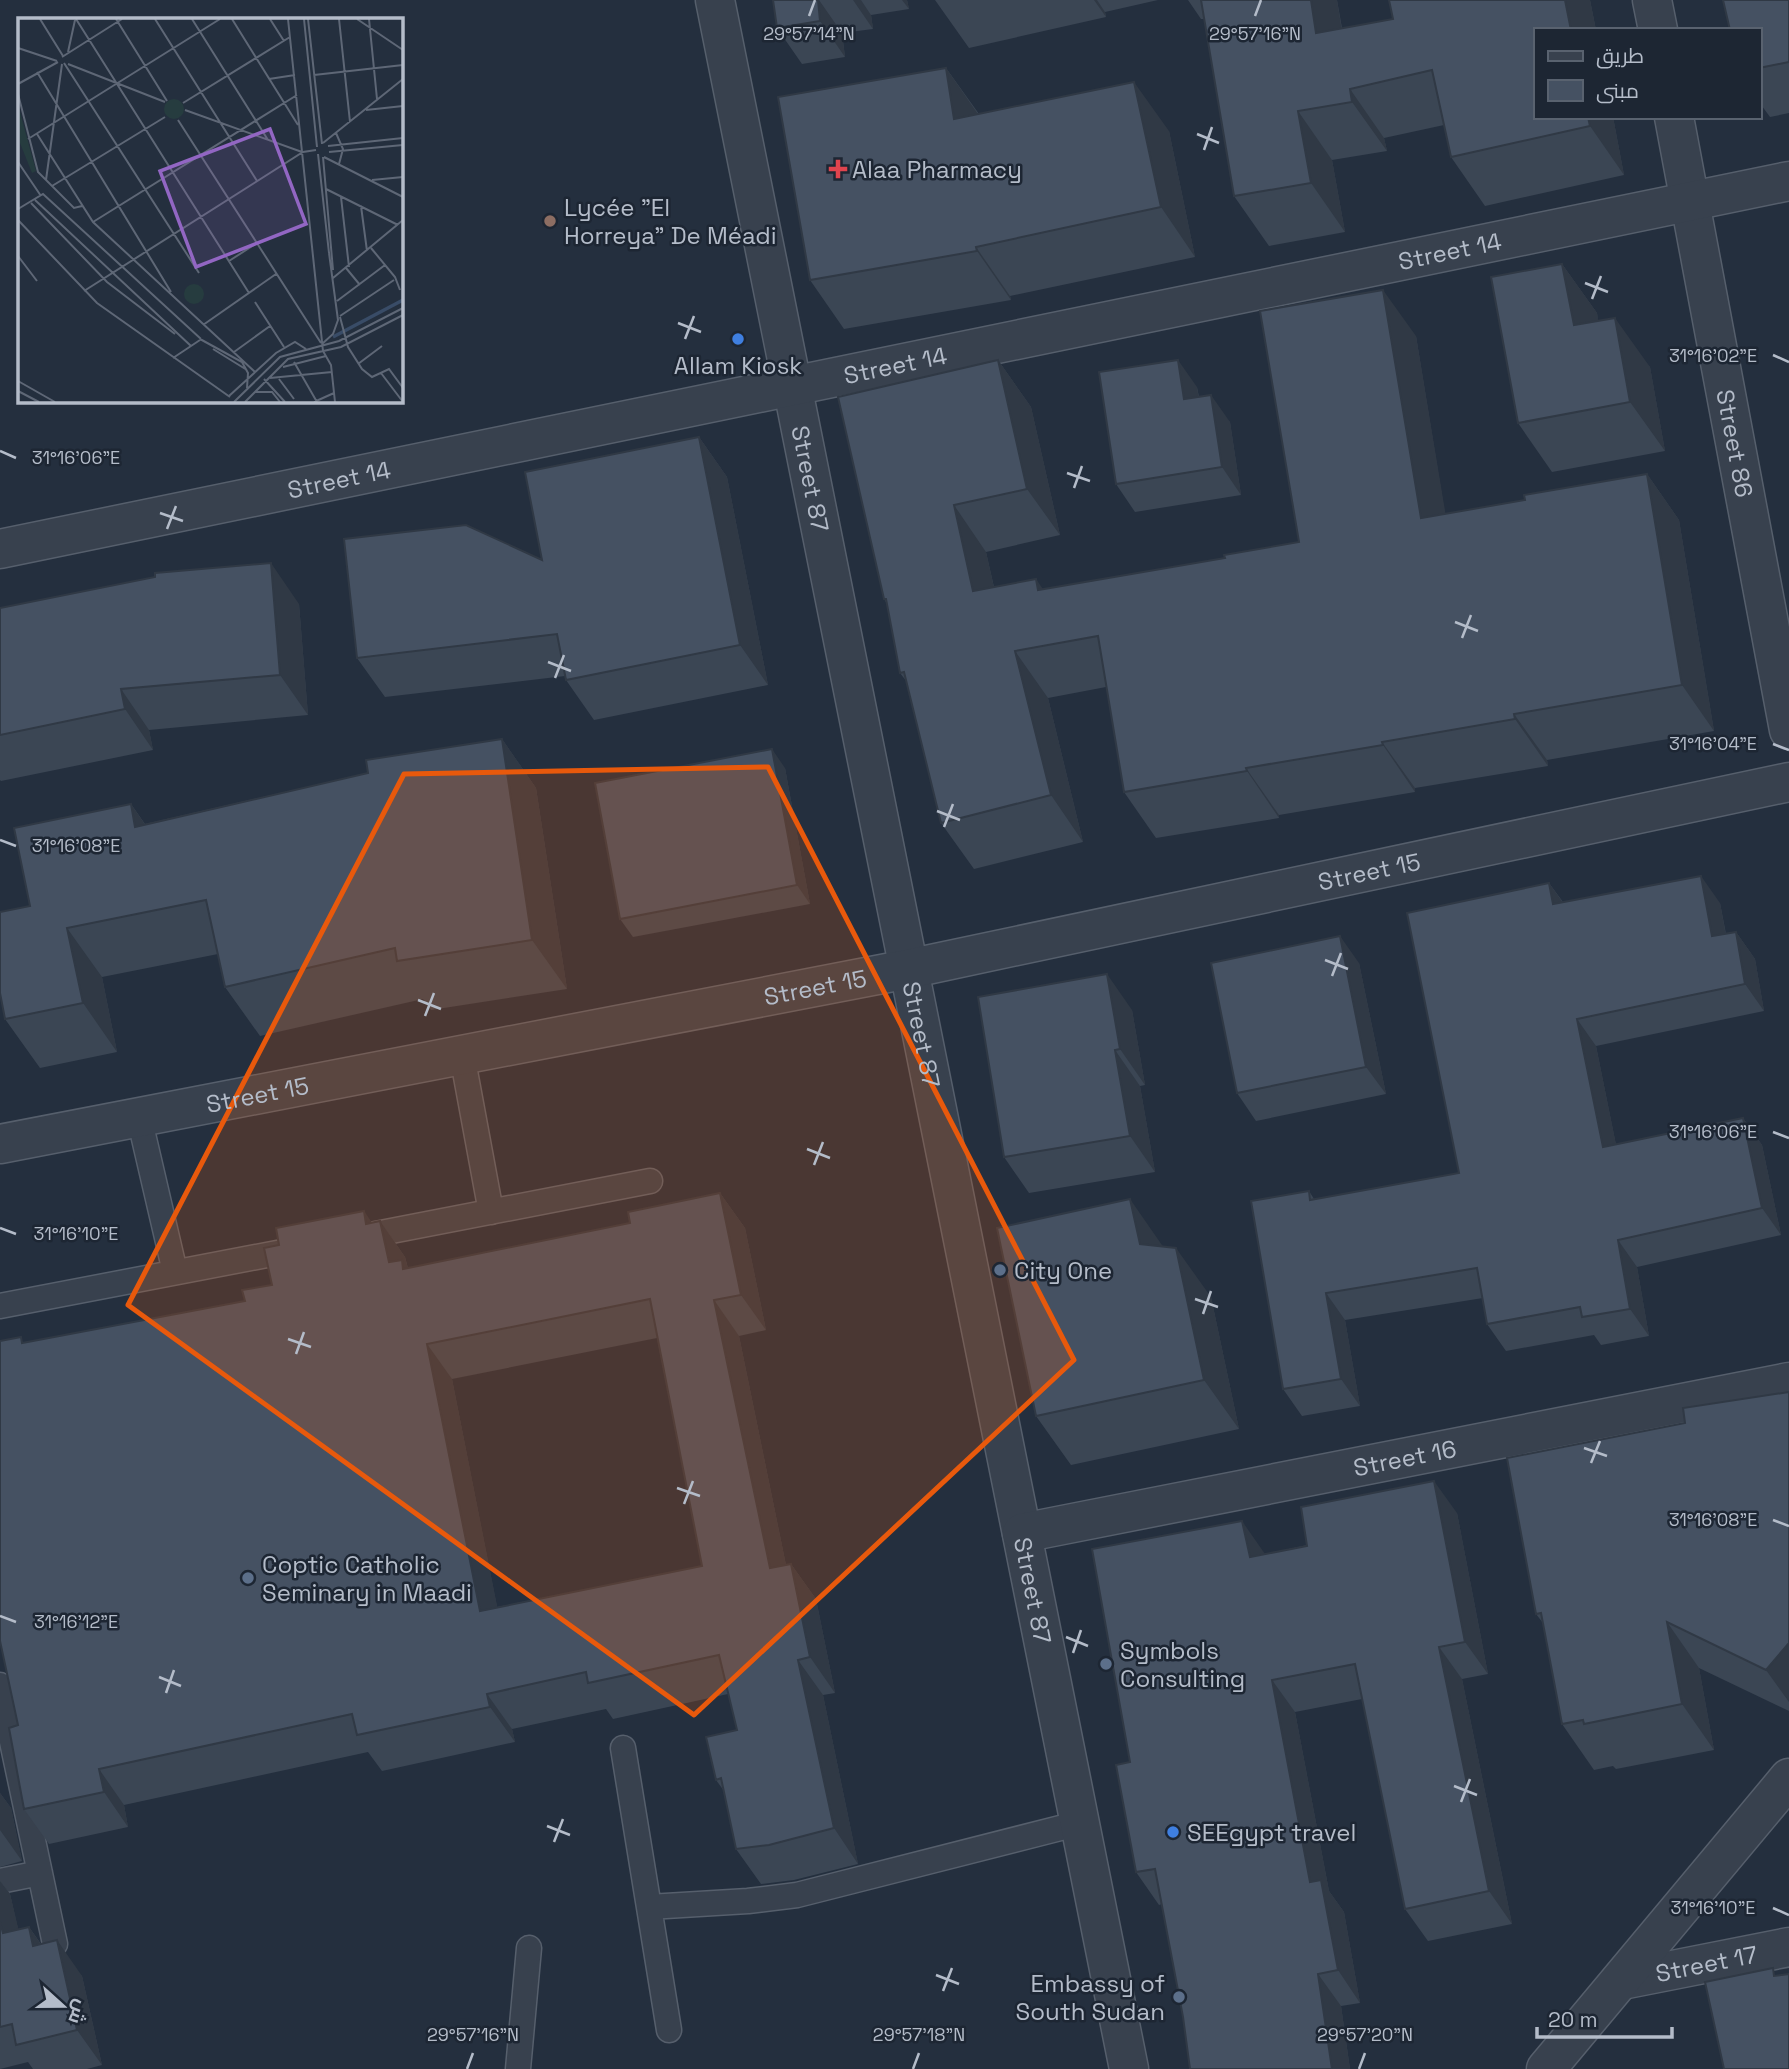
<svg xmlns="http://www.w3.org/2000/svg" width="1789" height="2069" viewBox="0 0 1789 2069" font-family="'Space Grotesk',Cairo,sans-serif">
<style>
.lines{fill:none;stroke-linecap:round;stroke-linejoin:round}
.service-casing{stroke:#565f6c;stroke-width:27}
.minor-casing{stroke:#565f6c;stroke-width:41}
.service{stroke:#38414e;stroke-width:24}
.minor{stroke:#38414e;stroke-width:38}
.wall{fill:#3b4654;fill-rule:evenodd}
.shaded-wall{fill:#303945}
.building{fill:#455162;stroke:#303945;stroke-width:2;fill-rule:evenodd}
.marked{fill:#e8590c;fill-opacity:0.2;stroke:#e8590c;stroke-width:5;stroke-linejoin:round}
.ticks{fill:none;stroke:#b4bcc9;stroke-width:2.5}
.health-dot{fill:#e0444e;stroke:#1d2633;stroke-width:2.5}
.education-dot{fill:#8d6e63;stroke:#1d2633;stroke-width:2.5}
.shop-dot{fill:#3f7fe0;stroke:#1d2633;stroke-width:2.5}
.service-dot{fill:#5c6f8a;stroke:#1d2633;stroke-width:2.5}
.labels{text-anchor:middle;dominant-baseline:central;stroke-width:5;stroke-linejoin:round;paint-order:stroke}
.poi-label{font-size:24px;fill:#b4bcc9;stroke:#1d2633;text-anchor:start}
.street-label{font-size:24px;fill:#b4bcc9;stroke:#1d2633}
.inset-river{fill:none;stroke:#394c67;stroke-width:3.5}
.inset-road{fill:none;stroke:#5e6776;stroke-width:2}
.view{fill:#9266c3;fill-opacity:0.15;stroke:#9266c3;stroke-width:3.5}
.inset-edge{fill:none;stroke:#b4bcc9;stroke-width:3.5}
.ticks-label{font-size:18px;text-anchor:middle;fill:#b4bcc9;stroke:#1d2633;stroke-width:5;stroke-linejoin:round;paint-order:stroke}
</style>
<rect width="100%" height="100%" fill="#242f3e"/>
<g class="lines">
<g class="service-casing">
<path id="service" d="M462 1055 491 1212
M139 1117 175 1272
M355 1238 650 1181
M0 1306 298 1249
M0 1685 55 1944
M623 1748 669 2030
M0 1881 40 1873
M649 1907 748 1901 797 1895 1080 1823
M518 2069 529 1948"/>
</g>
<g class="minor-casing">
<g id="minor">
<path id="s1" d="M715 0 1129 2069"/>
<path d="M1652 0 1658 30"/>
<path id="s2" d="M1674 117 1789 730"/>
<path id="s3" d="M0 549 1789 181"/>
<path id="s4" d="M0 1144 908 969 1789 782"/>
<path id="s5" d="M1022 1533 1789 1382"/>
<path id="s6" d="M1622 1980 1789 1947"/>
<path d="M1546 2069 1789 1778"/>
</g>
</g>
<use href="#service" class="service"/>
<use href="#minor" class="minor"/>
</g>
<path class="wall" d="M773 0H907L909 9 871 15 873 29 842 33 845 57 802 64 777 28Z
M935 0H1158L1105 12 1106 17 969 48Z
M1188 0H1337L1342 28 1590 0 1596 30H1535V117H1613L1624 175 1485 206 1451 157 1444 125 1384 138 1387 151 1332 160 1345 232 1269 246 1234 196 1205 19H1201Z
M1789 0V113L1770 117 1759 102V30Z
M946 68 979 114 1169 131 1195 257 1010 296 1011 300 844 329 810 280Z
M1562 264 1597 313 1598 321 1650 367 1665 451 1552 472 1518 423Z
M1416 336 1445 514 1525 500 1647 474 1679 520 1714 731 1547 760 1548 766 1415 788V792L1279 815V818L1156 838 1124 792 1106 687 1048 698 1083 842 974 869 941 823 907 682 900 673 887 604 884 599 998 360 1031 407 1060 535 986 552 994 587 1043 589 1225 558 1299 542Z
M1197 387 1199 397 1230 422 1241 495 1135 512 1116 484Z
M699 437 727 477 768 685 594 720 566 680 565 676 385 697 357 658 542 560Z
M299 604 308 715 149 730 153 750 1 781 0 780V608Z
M502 739 536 788 567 989 431 1010 423 999 260 1036 225 987 218 954 102 977 117 1052 40 1068 5 1019 30 906 131 804 145 824 368 773Z
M785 768 810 904 633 937 620 919Z
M1549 883 1563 902 1720 903 1726 934 1736 932 1755 959 1764 1011 1596 1046 1616 1145 1743 1118 1762 1145 1781 1235 1637 1267 1649 1336 1601 1345 1594 1335 1506 1351 1487 1324 1483 1298 1345 1320 1360 1406 1302 1416 1283 1389 1309 1191 1314 1199 1459 1173Z
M1359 963 1386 1094 1256 1121 1237 1093Z
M1132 1010 1145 1085 1140 1086 1155 1172 1029 1193 1004 1157Z
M720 1193 745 1228 766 1330 739 1336 786 1565 791 1564 816 1599 835 1693 823 1695 858 1864 794 1880 761 1884 736 1849 724 1791 716 1780 737 1730 728 1694 613 1719 606 1709 512 1729 515 1742 382 1771 368 1752 124 1805 128 1827 49 1844 24 1809 18 1725 26 1343 245 1301 272 1285 279 1245 372 1223 380 1221 405 1257 408 1268 630 1223ZM657 1338 702 1566 497 1607 452 1379Z
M1163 1247 1211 1297 1239 1429 1071 1465 1036 1416Z
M1789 1392V1711L1699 1668 1714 1750 1616 1769 1613 1766 1594 1770 1562 1724 1543 1623 1536 1614 1685 1423Z
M1457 1513 1488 1674 1462 1679 1512 1924 1428 1941 1405 1909 1362 1699 1295 1712 1329 1891 1344 1912 1360 2003 1341 2006 1350 2069H1190L1183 2017 1162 1904 1159 1905 1136 1872 1130 1762 1265 1554Z
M0 1793 11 1808 22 1861 0 1867Z
M0 1881 10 1894 18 1929 29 1927 41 1944 82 1976 102 2065 87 2069H33L28 2062 0 2069Z"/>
<path class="shaded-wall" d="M818 0H819L842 33 845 57 820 21Z
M853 0H861L871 15 873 29Z
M902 0H907L909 9Z
M1094 0H1097L1105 12 1106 17Z
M1311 0H1337L1350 82 1316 33Z
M1565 0H1590L1596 30H1571Z
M946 68 980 117 954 119Z
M1134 82 1169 131 1195 257 1161 207Z
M1350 89 1384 138 1387 151 1352 102Z
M1298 111 1332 160 1345 232 1311 183Z
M1588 117H1613L1624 175 1590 126Z
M976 247 1010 296 1011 300 977 251Z
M1562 264 1597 313 1608 375 1574 325Z
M1383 290 1416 336 1454 565 1421 518Z
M1615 318 1650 367 1665 451 1630 402Z
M998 360 1031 407 1060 535 1027 489Z
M1178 360 1197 387 1203 427 1184 399Z
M1211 395 1230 422 1241 495 1222 467Z
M699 437 727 477 768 685 740 645Z
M1647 474 1679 520 1714 731 1682 685Z
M954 505 986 552 1005 637 973 591Z
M271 563 299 604 308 715 280 675Z
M1036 579 1068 626 1038 590Z
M1015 651 1048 698 1083 842 1051 795Z
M121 689 149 730 153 750 125 709Z
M1514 714 1547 760 1548 766 1515 719Z
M502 739 536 788 567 989 532 940Z
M1382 742 1415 788V792L1383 745Z
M772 749 785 768 810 904 797 885Z
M1246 768 1279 815V818L1247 771Z
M131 804 165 854 135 827Z
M1701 876 1720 903 1731 963 1712 936Z
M1549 883 1568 910 1553 904Z
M67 928 102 977 117 1052 83 1003Z
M1736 932 1755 959 1764 1011 1745 984Z
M1340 936 1359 963 1386 1094 1366 1067Z
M1107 974 1132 1010 1145 1085 1120 1049Z
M1577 1019 1596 1046 1622 1174 1603 1147Z
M1115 1050 1140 1086 1155 1172 1130 1136Z
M1743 1118 1762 1145 1781 1235 1762 1208Z
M720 1193 745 1228 766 1330 741 1295Z
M1130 1199 1164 1248 1140 1244Z
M364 1211 384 1240 380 1221 405 1257 408 1269 427 1296 389 1262 366 1224Z
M1618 1240 1637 1267 1649 1336 1630 1309Z
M1176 1248 1211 1297 1239 1429 1204 1380Z
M1326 1293 1345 1320 1360 1406 1341 1379Z
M714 1300 739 1336 794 1604 770 1568Z
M427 1344 452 1379 505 1646 480 1611Z
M1434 1481 1457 1513 1488 1674 1465 1642Z
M1242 1521 1265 1554 1273 1590 1250 1557Z
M791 1564 816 1599 835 1693 810 1657Z
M1667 1622 1699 1668 1714 1750 1682 1704Z
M1789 1643V1702L1766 1670Z
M1439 1647 1462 1679 1512 1924 1489 1891Z
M798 1660 823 1695 858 1864 834 1828Z
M1272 1680 1295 1712 1329 1891 1344 1912 1360 2003 1338 1970 1310 1882Z
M487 1694 512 1729 515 1742 490 1707Z
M99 1769 124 1805 128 1827 104 1792Z
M0 1793 11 1808 22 1861 0 1830Z
M0 1881 10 1894 28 1969 3 1933 0 1922Z
M29 1927 53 1962 33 1946Z
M57 1940 82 1976 102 2065 77 2030Z
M1318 1974 1341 2006 1350 2069H1332Z"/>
<path class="building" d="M773 0H818L820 21 777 28Z
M1201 0H1311L1316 33 1393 19 1389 0H1565L1571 30H1535V117H1588L1590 126 1451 157 1432 70 1350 89 1352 102 1298 111 1311 183 1234 196Z
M1723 0H1789V62L1759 68V30H1730Z
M946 68 954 119 1134 82 1161 207 976 247 977 251 810 280 778 97Z
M1562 264 1574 325 1615 318 1630 402 1518 423 1491 277Z
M1383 290 1421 518 1525 500 1524 495 1647 474 1682 685 1514 714 1515 719 1382 742 1383 745 1246 768 1247 771 1124 792 1098 636 1015 651 1051 795 941 823 904 672 900 673 886 599H884L838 397 998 360 1027 489 954 505 973 591 1036 579 1038 590 1225 558 1224 555 1299 542 1260 311Z
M1178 360 1184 399 1211 395 1222 467 1116 484 1099 372Z
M699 437 740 645 566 680 557 634 357 658 344 539 466 525 542 560 525 472Z
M271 563 280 675 121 689 125 709 0 735V608L155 577V573Z
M502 739 532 940 397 961 395 948 225 987 206 900 67 928 83 1003 5 1019 0 993V912L30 906 14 828 131 804 135 827 368 773 366 760Z
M772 749 797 885 620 919 595 783Z
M1701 876 1712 936 1736 932 1745 984 1577 1019 1603 1147 1743 1118 1762 1208 1618 1240 1630 1309 1582 1317 1580 1307 1487 1324 1477 1268 1326 1293 1341 1379 1283 1389 1251 1201 1309 1191 1310 1200 1459 1173 1407 913 1549 883 1553 904Z
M1340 936 1366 1067 1237 1093 1211 963Z
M1107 974 1120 1049 1115 1050 1130 1136 1004 1157 978 997Z
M720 1193 741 1295 714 1300 770 1568 791 1564 810 1657 798 1660 834 1828 769 1845 736 1849 721 1778 716 1780 706 1737 737 1730 719 1655 588 1683 586 1672 487 1694 490 1707 357 1735 352 1714 99 1769 104 1792 24 1809 9 1728 18 1725 0 1641V1341L21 1337 22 1343 245 1301 242 1290 272 1285 264 1248 279 1245 276 1228 364 1211 366 1224 380 1221 389 1262 402 1260 403 1269 630 1223 628 1212ZM650 1299 702 1566 480 1611 427 1344Z
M1130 1199 1140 1244 1176 1248 1204 1380 1036 1416 997 1228Z
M1789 1392V1643L1766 1670 1667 1622 1682 1704 1584 1724 1583 1720 1562 1724 1541 1613 1536 1614 1507 1458 1685 1423 1683 1408Z
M1434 1481 1465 1642 1439 1647 1489 1891 1405 1909 1355 1664 1272 1680 1310 1882 1321 1880 1338 1970 1318 1974 1332 2069H1190L1183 2017 1155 1869 1136 1872 1116 1765 1130 1762 1092 1549 1242 1521 1250 1557 1307 1546 1301 1507Z
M0 1922 3 1933 29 1927 33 1946 57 1940 77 2030 16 2045 12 2024 0 2027Z
M1773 1968 1774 1976 1789 1974V2069H1724L1705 1982Z"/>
<path class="marked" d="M768 767 1074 1360 694 1715 128 1305 404 774Z"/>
<path class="ticks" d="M809 16 815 0M1255 16 1261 0M1197 134 1219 143M1204 150 1212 127M1585 283 1608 292M1592 299 1601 276M678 323 701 332M685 339 694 316M1773 355 1789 362M0 451 16 458M1067 473 1090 481M1074 488 1082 466M160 513 183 521M167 529 176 506M1455 622 1478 631M1462 638 1471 615M548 662 571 671M555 678 564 655M1773 744 1789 750M937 811 960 820M944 827 953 804M0 840 16 846M1325 960 1348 969M1332 976 1341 953M418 1000 441 1009M425 1016 434 993M1773 1132 1789 1138M807 1149 830 1158M814 1165 823 1142M0 1228 16 1234M1195 1299 1218 1307M1203 1314 1211 1291M288 1339 311 1347M296 1354 304 1332M1584 1448 1607 1456M1591 1463 1600 1441M677 1488 700 1496M684 1504 693 1481M1773 1520 1789 1526M0 1616 16 1622M1066 1637 1088 1646M1073 1653 1081 1630M159 1677 181 1686M166 1693 174 1670M1454 1786 1477 1795M1461 1802 1470 1779M547 1826 570 1835M554 1842 563 1819M1773 1908 1789 1915M936 1975 959 1984M943 1991 952 1968M467 2069 473 2053M913 2069 919 2053M1359 2069 1365 2053"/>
<path class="health-dot" d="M834.5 158.5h7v7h7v7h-7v7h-7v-7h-7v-7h7z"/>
<circle class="education-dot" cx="550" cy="221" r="7"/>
<g class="shop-dot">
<circle cx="738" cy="339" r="7"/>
<circle cx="1173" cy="1832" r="7"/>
</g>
<g class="service-dot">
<circle cx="1000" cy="1270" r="7"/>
<circle cx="248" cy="1578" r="7"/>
<circle cx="1106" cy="1664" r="7"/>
<circle cx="1179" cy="1997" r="7"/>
</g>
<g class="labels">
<g class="poi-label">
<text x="852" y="169">Alaa Pharmacy</text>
<text x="564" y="207">Lycée "El<tspan x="564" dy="28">Horreya" De Méadi</tspan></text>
<text x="738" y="365" text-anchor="middle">Allam Kiosk</text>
<text x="1014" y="1270">City One</text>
<text x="262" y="1564">Coptic Catholic<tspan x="262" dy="28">Seminary in Maadi</tspan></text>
<text x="1120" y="1650">Symbols<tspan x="1120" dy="28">Consulting</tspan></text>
<text x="1187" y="1832">SEEgypt travel</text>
<text x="1165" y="1983" text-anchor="end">Embassy of<tspan x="1165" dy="28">South Sudan</tspan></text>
</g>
<g class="street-label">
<text stroke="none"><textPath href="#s3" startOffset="1480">Street 14</textPath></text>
<text stroke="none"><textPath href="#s3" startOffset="914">Street 14</textPath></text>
<text stroke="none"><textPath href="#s2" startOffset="332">Street 86</textPath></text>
<text stroke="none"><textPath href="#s3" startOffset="346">Street 14</textPath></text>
<text stroke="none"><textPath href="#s1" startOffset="488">Street 87</textPath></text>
<text stroke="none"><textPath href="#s4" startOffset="1396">Street 15</textPath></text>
<text stroke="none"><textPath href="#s4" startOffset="830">Street 15</textPath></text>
<text stroke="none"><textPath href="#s1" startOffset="1055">Street 87</textPath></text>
<text stroke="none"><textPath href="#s4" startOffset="262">Street 15</textPath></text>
<text stroke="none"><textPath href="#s5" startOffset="390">Street 16</textPath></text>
<text stroke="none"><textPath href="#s1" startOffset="1622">Street 87</textPath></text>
<text stroke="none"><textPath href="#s6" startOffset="86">Street 17</textPath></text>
</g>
</g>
<g transform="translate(18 18)">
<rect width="385" height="385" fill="#242f3e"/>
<path d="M146 91a10 10 0 1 1 20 0a10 10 0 1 1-20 0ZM0 87 18 153 14 155 2 125ZM166 276a10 10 0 1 1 20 0a10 10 0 1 1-20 0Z" fill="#263c3f"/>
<path class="inset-river" d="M315 319 385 282"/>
<path class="inset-road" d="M22 1 45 38M58 1 231 275M98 1 149 83M137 1 239 163M174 1 250 122M214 1 280 107M252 1 266 23M270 1 305 333 313 347 317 384M286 1 299 129M290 1 304 126M321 1 332 104M339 1 385 32M351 1 359 81M0 30 39 43M50 34 57 2M44 39 104 1M46 45 181 255M50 46 147 84M19 54 153 274M296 57 385 47M251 61 277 57M0 66 40 44M0 76 20 154 56 190 64 188M165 85 272 19M167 92 284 134M348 92 385 88M160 102 303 325M318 115 325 131 321 146M19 116 75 204 237 354M10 121 202 1M305 125 385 61M310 128 385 120M311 134 385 127M300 136 311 235M305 139 315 252M306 139 385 179M0 144 23 178M28 162 44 46M354 162 385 159M34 168 147 99M308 171 380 207M323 179 331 249M17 182 173 328M13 185 89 264 157 316M343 188 349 233M0 191 25 176 183 321M0 202 79 285 212 379M75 204 279 77M353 230 377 259 382 272M0 238 19 263M211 243 239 225M328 250 342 267M315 260 385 202M66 273 285 134 298 132M319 283 367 247M237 284 266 329M322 298 376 262M322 299 330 329 344 351 354 359 371 351 385 370M185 307 258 256M182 321 224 344 230 355 229 370M304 326 315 316 320 302 311 235M195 331 229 352M216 334 252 308M155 340 182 322M276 344 299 384M340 346 364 328M265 349 308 338M363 355 385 384M252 360 314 354M246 361 267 384M261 361 276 381M0 363 37 384M0 373 21 384M237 374H254L262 384M211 378 258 335 277 324 288 331M216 384 262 339 321 323 385 290M227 384 270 341 323 329 385 297M296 384 316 375"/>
<path class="view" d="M252 111 288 206 178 249 142 153Z"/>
<rect width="385" height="385" class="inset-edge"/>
</g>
<g class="ticks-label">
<text x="809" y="40">29°57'14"N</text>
<text x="1255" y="40">29°57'16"N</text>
<text x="1713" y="362">31°16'02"E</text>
<text x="76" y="464">31°16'06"E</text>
<text x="1713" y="750">31°16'04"E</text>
<text x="76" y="852">31°16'08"E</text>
<text x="1713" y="1138">31°16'06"E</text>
<text x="76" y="1240">31°16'10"E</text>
<text x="1713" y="1526">31°16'08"E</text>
<text x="76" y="1628">31°16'12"E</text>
<text x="1713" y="1914">31°16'10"E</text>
<text x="473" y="2041">29°57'16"N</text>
<text x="919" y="2041">29°57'18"N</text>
<text x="1365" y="2041">29°57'20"N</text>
</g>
<rect x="1534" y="28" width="228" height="91" fill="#1d2633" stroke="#59626f" stroke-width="2"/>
<rect x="1548" y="51" width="35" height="10" fill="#38414e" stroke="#59626f" stroke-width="2"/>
<text x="1596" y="63" font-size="21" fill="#b4bcc9">طريق</text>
<rect x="1548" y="80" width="35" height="21" fill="#455162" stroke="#59626f" stroke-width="2"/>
<text x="1596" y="98" font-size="21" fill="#b4bcc9">مبنى</text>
<g transform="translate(63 2006) rotate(111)" stroke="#1d2633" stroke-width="5" paint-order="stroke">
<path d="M0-5L12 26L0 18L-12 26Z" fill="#b4bcc9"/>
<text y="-10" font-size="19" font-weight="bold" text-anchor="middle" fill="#b4bcc9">ش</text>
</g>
<path d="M1537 2027v10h135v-10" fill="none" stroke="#b4bcc9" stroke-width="3.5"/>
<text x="1548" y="2027" font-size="21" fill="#b4bcc9" stroke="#1d2633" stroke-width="5" paint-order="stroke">20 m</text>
</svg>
